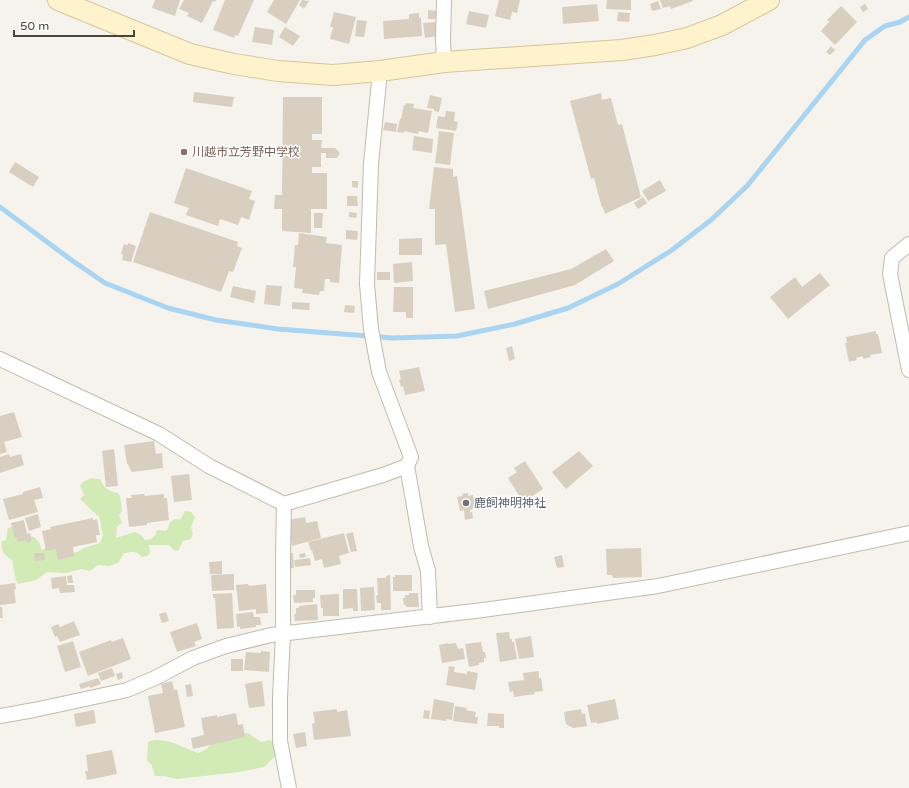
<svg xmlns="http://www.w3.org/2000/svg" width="909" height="788" viewBox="0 0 909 788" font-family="'Varela Round','Noto Sans JP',sans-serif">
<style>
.green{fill:#d2eab5}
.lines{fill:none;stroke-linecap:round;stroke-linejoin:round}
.stream{stroke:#a9d4f2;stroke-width:5}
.building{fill:#d8cfc1}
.street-casing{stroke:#c2bbae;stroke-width:16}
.secondary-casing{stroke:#d6c79b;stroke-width:22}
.street{stroke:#fff;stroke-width:14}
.secondary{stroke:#fff3cd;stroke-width:20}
.education-dot{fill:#8d6e63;stroke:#fff;stroke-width:1.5}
.worship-dot{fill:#6b7280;stroke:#fff;stroke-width:1.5}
.labels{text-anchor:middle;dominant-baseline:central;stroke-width:3;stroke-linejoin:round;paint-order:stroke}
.education-label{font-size:12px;fill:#785e54;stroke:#fff;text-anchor:start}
.worship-label{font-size:12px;fill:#5b616d;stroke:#fff;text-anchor:start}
</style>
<rect width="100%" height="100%" fill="#f6f3ec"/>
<path class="green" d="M91 478 100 479C104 488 108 491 118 493L120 496 122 511 119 515 122 522 117 527 116 538 135 532 141 535 145 540 151 539 156 535V531L159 530 166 531 168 528 170 522 175 519 180 520 185 511 191 512 195 517 191 527 193 534 191 539 183 541 178 551 174 550 169 545H149L150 554 147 556 142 557C136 550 132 552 124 553L118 563 109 566 98 565 90 571 81 569 66 573 47 572 36 580 19 584 16 581 12 560C4 556 0 550 2 541L6 540 8 528 16 526 26 536 34 537 39 542 42 550 48 546 68 553 77 552 84 548 100 543 103 535 99 517 80 499 84 495 80 486 83 482Z
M248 733 261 742 270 740 276 745V755L264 767 239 772 177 779 164 776H155L152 766 147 760 148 742C163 735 184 748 198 753L207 749 214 739Z"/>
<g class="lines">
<path class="stream" d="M0 207 70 259 105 283 168 308 216 320 278 329 393 338 457 336 515 324 568 308 618 284 672 250 711 220 747 186 865 40 885 26 900 22 909 17"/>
</g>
<path class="building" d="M155 0H180L175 16 152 8Z
M184 0H216L215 2 213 1 202 23 187 16 189 13 179 9Z
M225 0H254L238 36 235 35 234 38 213 30Z
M274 0H300L286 24 267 12Z
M302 0 309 1 304 9 299 5Z
M499 0H520L517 13 512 12 510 20 495 16Z
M607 0H631V10L606 9Z
M660 0H692L693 1 671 9 670 6 663 8Z
M658 1 661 9 652 11 650 4Z
M597 4 599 21 563 24 562 7Z
M865 4 868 9 863 12 860 7Z
M841 6 857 22 835 45 821 31 829 22 827 20Z
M428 10 437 11 436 19H428Z
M469 11 489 15 486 28 466 24Z
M334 12 356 17 349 44 330 39 333 27H330Z
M618 12 630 13 629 22 617 21Z
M419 13V18H421L422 36 384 39 383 21 409 19V14Z
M357 20 367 21 364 37 355 36Z
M435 22 437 36 425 38 423 23Z
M255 27 274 30 272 45 252 42Z
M285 27 300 36 293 46 279 37Z
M831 46 835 50 830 55 826 52Z
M194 92 234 97 232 107 193 102Z
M601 93 602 100 611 98 618 125 622 124 641 197 605 214 603 207 602 208 594 178 591 179 570 101Z
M430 95 442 98 439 112 434 111V109L427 108Z
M283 97H322V134H312V140H322L321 148H335L340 153 337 158H326V153H321V167H312V173H327V209H311V233L282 231V209H274L275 195H282Z
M406 103 414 104 413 108 432 111 428 133 419 131 418 134 404 131V133L397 132 400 119H401L404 105H405Z
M446 111 455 112 454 121 458 122 456 131 436 128 438 116 445 117Z
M385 122 397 124 396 132 383 130Z
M439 131 454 133 450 165 435 163Z
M414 136 433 139 432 153 412 150Z
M15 162 39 177 33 187 9 172Z
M434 167 453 169V177L457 176 475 309 455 312 446 244 435 245V209H429Z
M186 168 252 191 249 199 255 201 249 220 241 217 238 225 220 219 218 226 186 215 189 208 174 203Z
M660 180 666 191 648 201 642 191Z
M352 181H358V188L352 187Z
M347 196H357L358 206H347Z
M643 197 647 203 638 209 634 203Z
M150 212 238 242 237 246 242 248 233 272 229 271 221 292 133 262Z
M349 212 357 213 356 218 349 217Z
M314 213H323L322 228H314Z
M346 230 358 231 357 240 346 239Z
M299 233 327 237 326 243 342 245 339 283 330 282V279H325L324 291H320L319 295 302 293 303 289 294 288 296 267H293L295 245H298Z
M422 238V255H399V239Z
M128 243 136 246 131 262 122 260 123 254H121L124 244 128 245Z
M606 249 614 261 575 285 488 309 484 291 571 269Z
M412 262 413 281 394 283 393 264Z
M377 272H390V280H377Z
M820 273 830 285 788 319 770 297 795 277 802 287Z
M266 285 282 286 280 306 264 304Z
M233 286 256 291 254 303 230 297Z
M394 287H413V318H406V312H393Z
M292 302 310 303 309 310 292 309Z
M345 305 355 306 354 313 344 312Z
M876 331V334H878L882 353 870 355 871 357 863 359V356L856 358 857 360 849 362 845 343H847L846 337Z
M512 346 515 359 509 361 506 348Z
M419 367 425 391 405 395 403 386 401 387 399 380 401 379 399 371Z
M14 412 22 437 4 442 7 452 0 454V416Z
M154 441 156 454 162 453 163 468 132 472 127 463 124 445Z
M114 449 118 486 106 487 102 451Z
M579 451 593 466 566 489 552 472Z
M9 454 10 457 21 454 24 465 0 473V457Z
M525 461 543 489 523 502 508 478 517 472 514 468Z
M189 474 192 500 174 502 171 476Z
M40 487 43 498 34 500 38 512 9 520 3 499 23 494V492Z
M468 493V496L473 495 475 508 470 510V512H472L473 518 465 520 464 510 460 511 457 497 463 496 462 494Z
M144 494 145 496 164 494V498H167L169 520 147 523V525L129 527 126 498H132L131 495Z
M38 514 41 527 29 531 25 518Z
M305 517 306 523 317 521 321 538 292 546 288 520Z
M93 518V520L97 519 100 535H96L97 542 73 547 74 556 58 560 56 549 46 551 42 531 51 529 50 527Z
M24 520 27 534 30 533 32 541 26 543V540L18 542 16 537 15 538 11 523Z
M353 532 357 551 351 552 346 534Z
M344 533 349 553 339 556 341 564 324 568 322 559 315 561 312 550 311 551 308 542Z
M641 548 642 577 613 578 612 575H607L606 549Z
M34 553H44L45 560 35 561Z
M293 553 294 568 286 569 285 554Z
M305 553 306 557 300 558 299 554Z
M562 555 564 567 557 568 554 557Z
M310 558 311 565 295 567 294 560Z
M222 561V574H210L209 562Z
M234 574V590L212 591 211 575Z
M72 575 73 583H68L67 576Z
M390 575 391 610H381V603H377L376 596 378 595 377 578H386V576Z
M395 575H412V591H393V577H395Z
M66 576 67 585H74L75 592 60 593 59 588 52 589 51 578Z
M15 583 16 589 14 590 16 603 0 605V585Z
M248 584 249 586 266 584 268 613 256 614V609L239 611 236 585Z
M374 587 375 610 361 611 360 588Z
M343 589H357L358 611H353V608L343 609Z
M296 590H315V598H313V602L294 603 293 595H296Z
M232 593 234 628 217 629 215 598H213V594Z
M409 593H418L419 607H406V605H404L403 598H405V595H409Z
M339 594V616H323V608H321L320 595Z
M317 604 318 620 295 621 294 614H296V608H299V606Z
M0 607H2L3 618H0Z
M166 612 169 621 162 623 159 614Z
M253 612 254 617H260L261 625H256V627L240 629V627H237L236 614Z
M74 621 80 635 60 642 57 636 55 637 51 627 58 624 60 627Z
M197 623 202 639 194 642 196 646 177 652 170 632Z
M509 632 510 639H512V642H514L517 659 500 662 496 633Z
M531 636 534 657 519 659 515 639Z
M123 638 131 659 88 676 79 652 111 640 112 642Z
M73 641 81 667 65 672 57 646Z
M481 642 483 652H485L486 658H484V662L479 663V665L469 667 465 644Z
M448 643V644L456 643 458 649 463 648 465 659 442 663 439 645Z
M261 651 270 652 269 672 244 670 246 652 261 653Z
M231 659H243V671H231Z
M449 666 455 667 454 672 467 674V671L478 673 475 690 446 685Z
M112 668 115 676 101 681 98 673Z
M539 671V678H541L543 691 534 692 535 694 514 697 513 691 510 692 508 682 524 680 523 673Z
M122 672 123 678 118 680 116 674Z
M98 678 101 684 90 688V686L81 689 79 684Z
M172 681 174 690 177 689 185 727 155 733 148 696 163 693 161 684Z
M262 681 265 706 249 708 245 684Z
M191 684 193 696 187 697 185 685Z
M434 699 454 703 452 720 446 719V721L431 719Z
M615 699 619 719 597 724V722L591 723 587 705Z
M455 706 467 708 466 710 476 712 475 717H478L477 724 453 721Z
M337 709V712L347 710 351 736 314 740 312 724 315 723 313 712Z
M581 709 582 714 585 713 587 726 573 728 566 724 564 712Z
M94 710 96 723 76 727 74 714Z
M424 710 430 711 429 719 423 718Z
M236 713 238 725 243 724 245 737 193 749 191 738 204 735 201 718 217 715V717Z
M488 713 504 714V728H499V726H487Z
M305 732 307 746 296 748 293 734Z
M112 750 117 774 87 780 85 771H88L86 755Z"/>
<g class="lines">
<g class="street-casing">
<path id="street" d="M444 62 443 40 444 0
M380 71 371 164 367 284 371 329 379 372 411 457 407 466 421 546 428 571 430 617
M909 244 892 258 890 274 909 370
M0 359 159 434 209 466 284 504 383 475 407 466
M284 504 283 554V634L280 697V741L289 788
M0 716 34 710 127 690 155 678 193 658 226 646 271 635 483 610 658 586 909 533"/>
</g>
<g class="secondary-casing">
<path id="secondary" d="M58 0 190 54 234 64 278 71 333 75 380 71 444 62 622 50 655 45 687 38 722 25 769 0"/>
</g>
<use href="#street" class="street"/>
<use href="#secondary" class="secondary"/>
</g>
<circle class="education-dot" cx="184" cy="152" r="4"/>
<circle class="worship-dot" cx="466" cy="503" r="4"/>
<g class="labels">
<g class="education-label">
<text x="192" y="152">川越市立芳野中学校</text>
</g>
<g class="worship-label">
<text x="474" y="503">鹿飼神明神社</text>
</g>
</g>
<path d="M14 30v6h120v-6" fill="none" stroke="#4b4439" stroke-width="2"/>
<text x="20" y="30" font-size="12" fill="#4b4439" stroke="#ffffff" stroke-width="3" paint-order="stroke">50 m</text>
</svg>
